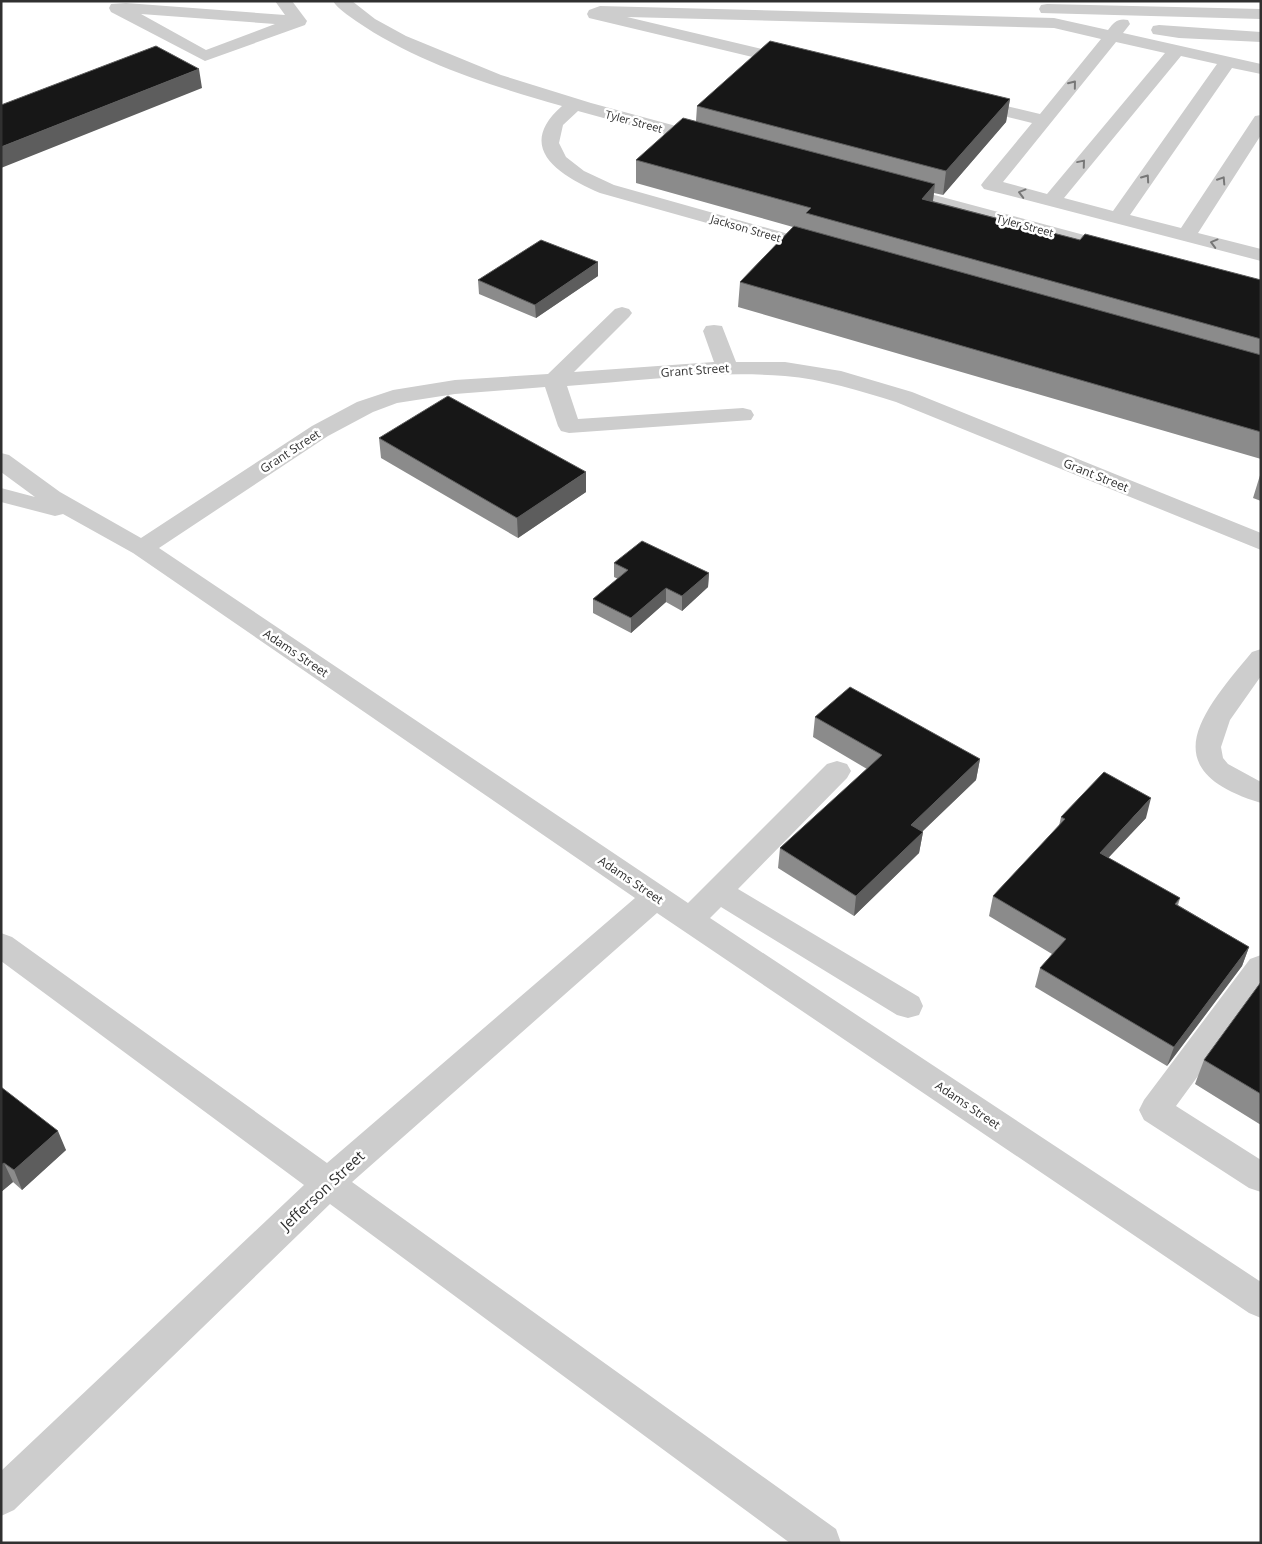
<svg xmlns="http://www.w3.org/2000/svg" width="1262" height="1544" viewBox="0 0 1262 1544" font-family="'Open Sans',sans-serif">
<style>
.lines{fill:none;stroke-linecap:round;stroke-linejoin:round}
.minor{fill:#cdcdcd;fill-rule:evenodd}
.wall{fill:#8b8b8b}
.shaded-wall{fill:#5d5d5d}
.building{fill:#171717;stroke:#5d5d5d}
.oneway{stroke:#777}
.labels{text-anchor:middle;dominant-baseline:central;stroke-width:5;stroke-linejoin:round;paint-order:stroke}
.far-street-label{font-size:11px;fill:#303030;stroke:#fff}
.street-label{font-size:12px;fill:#303030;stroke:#fff}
.near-street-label{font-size:15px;fill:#303030;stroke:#fff}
</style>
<rect width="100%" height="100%" fill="#fff"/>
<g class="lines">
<path class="minor" d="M275 1H292L307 21 305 25 205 61 111 12 109 8 111 4 126 3 285 15ZM141 14 275 24 206 50Z
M333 1H352L375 19 406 36 501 75 591 103 713 136 715 140 713 144 706 146 578 111 563 125 559 143 566 157 584 171 614 185 824 244 827 248 824 252 817 254 810 252 600 193C560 176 514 148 562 106 492 86 417 63 356 21 348 15 338 9 333 1Z
M1047 4 1261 9V19L1041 13 1039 9 1041 5Z
M600 6 1054 18 1108 30C1114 22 1118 18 1128 20L1130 24 1123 33 1261 64V74L1232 68 1130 215 1181 228 1255 116 1261 115V135L1198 233 1261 249V261L984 189 981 185 984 181 1032 123 966 107 963 103 966 99 972 98 1040 114 1101 39 1054 28 627 17 800 58 803 62 800 66 794 67 589 18 587 14 589 10ZM1116 42 1165 53 1047 194 1003 182ZM1181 56 1217 64 1113 211 1064 198Z
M1159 25 1261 32V42L1179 38 1153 34 1151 30 1153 26Z
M897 185 1114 243 1117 247 1114 251 1107 253 890 195 887 191 890 187Z
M622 307 629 309 632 313 629 317 574 372 714 362 703 331 706 326 714 325 722 326 736 362H785L841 371 912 392 1261 533V550L896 402C860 391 823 379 785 376 713 370 639 381 567 386L578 419 743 408 751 410 754 415 751 420 569 433 561 431 558 426 545 387 455 394 397 403 373 412 328 436 159 548 688 903 827 764 837 761 847 764 851 771 847 778 738 889 919 997 923 1006 919 1015 908 1018 897 1015 721 907 710 918 1261 1282V1318L1249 1313 657 913 352 1182 836 1529 841 1543H790L330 1204 14 1510 1 1516V1471L304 1185 1 961V933L12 937 327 1163 635 898 133 553 63 514 55 516 1 502V488L35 497 1 472V453L9 455 60 492 141 538 312 426 357 402 393 390 455 380 548 374 615 309Z
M1261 649V676L1230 720 1221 747 1223 758 1228 764 1261 782V803C1152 770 1201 713 1252 652Z
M1261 955V990L1176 1106 1261 1160V1192L1249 1188 1144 1120 1139 1110 1144 1100 1250 959Z"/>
</g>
<path class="wall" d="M1010 99 1006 122 943 195 934 193 933 201 1080 240 1261 280V459L738 307 740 282 793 227 636 183V160L696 121 697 106Z
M598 262V276L536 318 479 294 478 280Z
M379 438 586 492 518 538 381 458Z
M1261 472V501L1253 498Z
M614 563 709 573 708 587 682 611 666 602 631 633 593 613V599L618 579 614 577Z
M815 717 980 759 976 780 922 832H923L919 853 854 916 778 868 780 848 867 769 813 737Z
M1061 817 1146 818 1108 858 1180 898 1178 905 1249 947 1242 966 1167 1066 1035 987 1040 968 1052 954 989 916 993 896 1059 826Z
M1261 982V1125L1195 1084 1204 1060Z
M1 1087 66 1150 22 1190 13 1182 1 1192Z"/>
<path class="shaded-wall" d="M199 69 202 88 1 168V147Z
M1010 99 1006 122 943 195 946 171Z
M935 184 932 208 922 199Z
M598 262V276L536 318 535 305Z
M586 472V492L518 538 517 518Z
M709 573 708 587 682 611V596Z
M666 588V602L631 633V618Z
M980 759 976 780 908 845 911 825Z
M1151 798 1146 818 1094 873 1100 853Z
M923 832 919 853 854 916 856 896Z
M1249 947 1242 966 1167 1066 1174 1047Z
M58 1131 66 1150 22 1190 14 1170Z
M4 1163 13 1182 1 1192V1165Z"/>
<path class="building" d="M770 41 1010 99 946 171 697 106Z
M156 46 199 69 1 147V105Z
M683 118 935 184 922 199 1080 240 1085 234 1261 280V339L806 213 811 208 636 160Z
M794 226 1261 355V432L740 282Z
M541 240 598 262 535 305 478 280Z
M448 396 586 472 517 518 379 438Z
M642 541 709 573 682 596 666 588 631 618 593 599 628 570 614 563Z
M850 687 980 759 911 825 923 832 856 896 780 848 882 755 815 717Z
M1104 772 1151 798 1100 853 1180 898 1175 904 1249 947 1174 1047 1040 968 1066 939 993 896 1065 819 1061 817Z
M1261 982V1094L1204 1060Z
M1 1087 58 1131 14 1170 4 1163 1 1165Z"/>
<defs><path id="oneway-chevron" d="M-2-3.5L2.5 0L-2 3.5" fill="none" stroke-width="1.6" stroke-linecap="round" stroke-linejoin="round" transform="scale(1.25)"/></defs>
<g class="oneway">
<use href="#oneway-chevron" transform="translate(1073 84) rotate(-51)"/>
<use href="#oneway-chevron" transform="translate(1082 163) rotate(-50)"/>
<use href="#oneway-chevron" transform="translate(1146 178) rotate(-55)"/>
<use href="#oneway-chevron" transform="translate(1222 180) rotate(-57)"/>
<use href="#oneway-chevron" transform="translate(1022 193) rotate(-165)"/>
<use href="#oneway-chevron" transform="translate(1214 243) rotate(-165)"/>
</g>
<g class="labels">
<g class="far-street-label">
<text transform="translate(634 121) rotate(15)">Tyler Street</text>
<text transform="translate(1025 225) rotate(15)">Tyler Street</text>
<text transform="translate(746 228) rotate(16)">Jackson Street</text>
</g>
<g class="street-label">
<text transform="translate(695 370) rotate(-4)">Grant Street</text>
<text transform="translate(290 451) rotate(-33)">Grant Street</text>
<text transform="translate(1096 475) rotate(22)">Grant Street</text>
<text transform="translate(296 653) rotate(34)">Adams Street</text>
<text transform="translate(631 880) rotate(34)">Adams Street</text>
<text transform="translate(968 1105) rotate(34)">Adams Street</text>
</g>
<g class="near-street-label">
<text transform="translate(322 1190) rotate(-43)">Jefferson Street</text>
</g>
</g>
<rect width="1262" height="1544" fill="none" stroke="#303030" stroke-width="5"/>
</svg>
